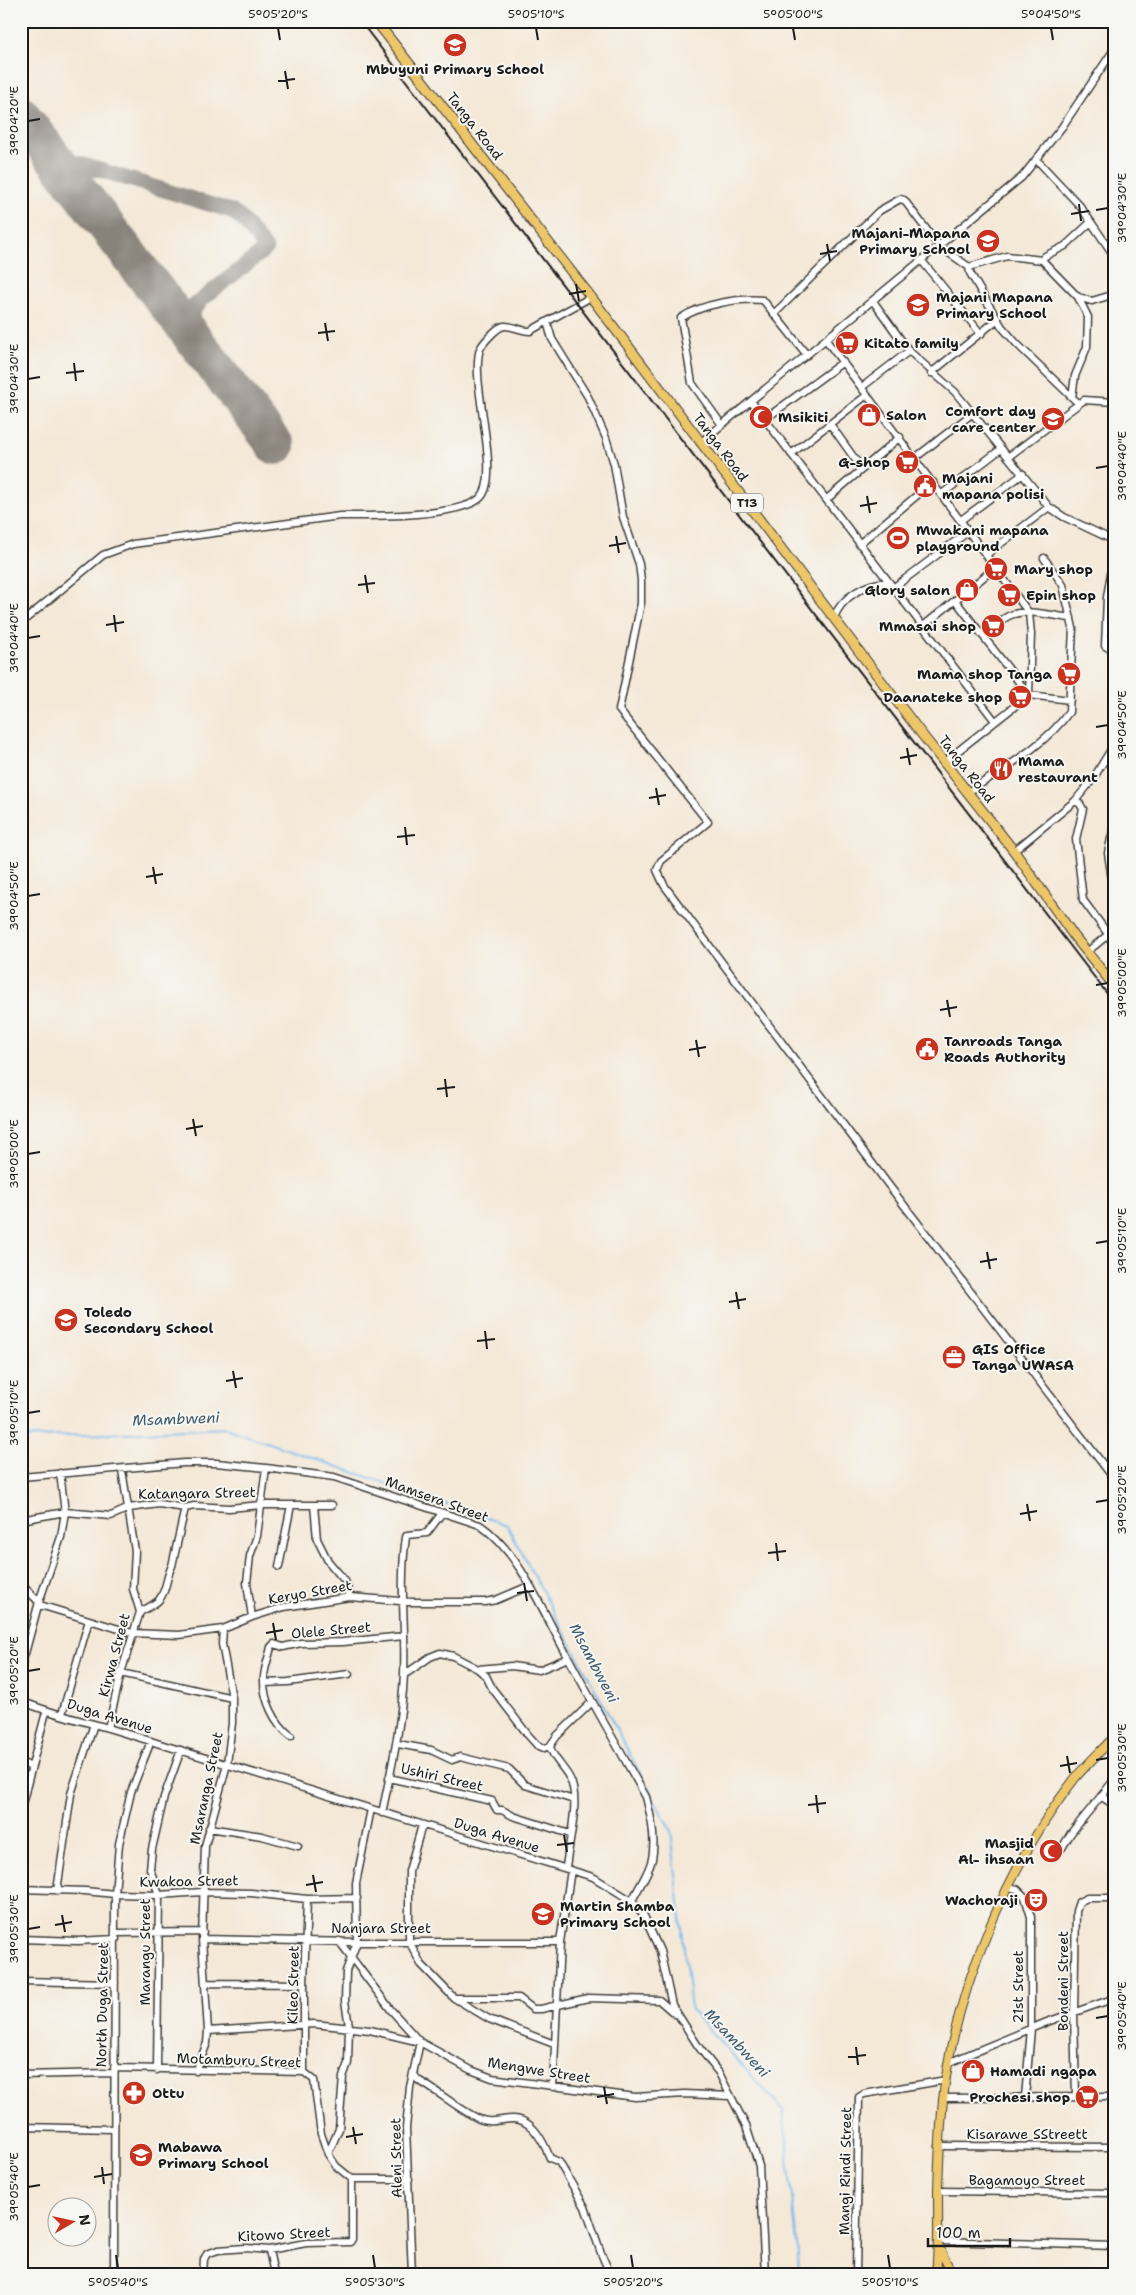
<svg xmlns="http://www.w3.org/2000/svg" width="1136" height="2295" viewBox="0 0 1136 2295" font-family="'Shantell Sans',sans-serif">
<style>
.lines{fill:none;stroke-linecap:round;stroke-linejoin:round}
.stream{stroke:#75b8ea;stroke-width:2}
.taxiway{stroke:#88827a;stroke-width:15}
.runway{stroke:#88827a;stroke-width:38}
.minor-casing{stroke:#3c3b38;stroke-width:9}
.major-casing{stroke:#3c3b38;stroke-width:10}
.highway-casing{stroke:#3c3b38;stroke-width:11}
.minor{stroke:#fff;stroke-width:6}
.major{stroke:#ecc669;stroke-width:8}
.highway{stroke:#ecc669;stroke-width:9}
.rail{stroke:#1c1c1c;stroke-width:2}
.ticks{fill:none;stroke:#1c1c1c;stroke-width:2}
.labels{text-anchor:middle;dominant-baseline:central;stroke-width:4;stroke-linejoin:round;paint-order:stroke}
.shield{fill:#f6f6f2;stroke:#5d5d5c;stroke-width:1}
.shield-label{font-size:12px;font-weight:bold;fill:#1c1c1c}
.poi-label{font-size:14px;font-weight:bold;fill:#1c1c1c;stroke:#f6f6f2;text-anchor:start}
.street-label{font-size:14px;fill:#1c1c1c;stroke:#f6f6f2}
.water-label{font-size:15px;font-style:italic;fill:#405a6e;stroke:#f6f6f2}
.neatline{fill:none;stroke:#1c1c1c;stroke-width:2}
.ticks-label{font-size:12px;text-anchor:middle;fill:#1c1c1c}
</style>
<rect width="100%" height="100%" fill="#f6f6f2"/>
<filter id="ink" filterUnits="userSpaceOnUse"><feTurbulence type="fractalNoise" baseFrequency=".02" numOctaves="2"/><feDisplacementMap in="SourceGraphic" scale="10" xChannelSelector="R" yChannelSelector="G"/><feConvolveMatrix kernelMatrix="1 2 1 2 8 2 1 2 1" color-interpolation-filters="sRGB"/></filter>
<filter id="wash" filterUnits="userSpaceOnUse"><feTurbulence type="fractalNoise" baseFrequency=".0096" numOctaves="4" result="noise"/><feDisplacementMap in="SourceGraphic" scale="20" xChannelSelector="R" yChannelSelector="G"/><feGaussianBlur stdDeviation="1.12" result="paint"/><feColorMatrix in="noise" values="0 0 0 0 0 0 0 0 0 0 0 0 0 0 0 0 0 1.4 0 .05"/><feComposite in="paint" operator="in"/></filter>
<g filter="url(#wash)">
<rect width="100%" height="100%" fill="#f4e8d7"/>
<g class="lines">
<path class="stream" d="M21 1438 225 1428 507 1525 671 1831 691 2010 783 2110 798 2254 799 2274"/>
<path class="taxiway" d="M52 155 231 211 241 218 266 249 192 307C179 309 173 306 162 298
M83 195C80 182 82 170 97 169
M193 338C189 325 189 313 200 303"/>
<path class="runway" d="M21 115 276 446"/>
</g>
</g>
<g filter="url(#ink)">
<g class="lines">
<g class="minor-casing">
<path id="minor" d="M1036 159 1080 206 1115 257
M1042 260 1045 256 1065 246 1091 222
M922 261 981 334
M969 267 1007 256 1042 260 1078 297 1092 301 1115 294
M873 301 909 351
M774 314 879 211 900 199 904 200 939 246 969 267 970 273 1002 327 1017 344 1078 403
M547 322 552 339 588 397 606 438 614 464 623 517 639 564 641 580V603L619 710 708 822 661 861 657 870 664 885 887 1183 1115 1480
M826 340 1029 613 1031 634 1029 695 944 762
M931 373 998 319
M862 387 909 351 955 392 1049 507 1064 517 1115 541
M1072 397 1075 376 1087 347 1088 317 1078 297
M751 401 995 721
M765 419 843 362
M830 424 862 469
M722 425 692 383 681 318C702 304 737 298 763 300L807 355
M700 443 1022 177 1062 127 1115 48
M791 454 867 395
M1008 457 1084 400 1115 402
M915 458 973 413
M942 494 1001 449
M827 499 900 437
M961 520 1023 474
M859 544 933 482
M1115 550 1107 597 1105 646 1115 652
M987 554 1049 507
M893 588 969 531
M955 600 1029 695 1070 700
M834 618C841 597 868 581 889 583
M21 623 103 555 133 544 340 516C371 516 456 517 479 499 504 479 469 383 480 349 483 343 487 339 492 334 495 331 499 327 504 326 512 325 520 331 530 331L591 297
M922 627 996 567
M984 635C991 630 998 623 1005 618 1023 606 1051 616 1071 618
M1105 759 1115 766
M967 793C1001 770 1046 745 1069 712L1073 628 1063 585 1044 558
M1115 798V800
M1075 801 1080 804 1083 809 1076 839 1083 900 1108 934
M1115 820 1108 853 1115 899
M1014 851 1075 801 1093 779 1115 743
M1087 952 1115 929
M21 1477 184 1463H216L266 1468 334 1477 480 1525C521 1553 544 1615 568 1657 593 1704 620 1751 646 1797 651 1817 656 1838 652 1859 649 1873 638 1888 632 1901
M314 1505 317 1539 328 1561 345 1581 350 1597
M21 1520 65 1512 111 1516 129 1508 159 1504 185 1508 194 1506 229 1508 261 1505H332
M279 1567 291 1505
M21 1584 39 1602
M40 1605 132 1633 179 1635 223 1629 252 1617 284 1607 350 1597 412 1602H485L496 1600 529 1586
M140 1612C146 1609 153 1605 158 1601 167 1592 166 1576 172 1566L185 1508
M252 1617 247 1583 250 1556 257 1536 266 1468
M21 1668 39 1602 61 1537 65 1512 60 1473
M478 1669 512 1666 539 1670 568 1658
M121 1673 232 1698
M404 1675 430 1657 440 1653 453 1656 478 1669 486 1676 492 1688 528 1735 537 1745 544 1748 550 1746
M264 1683 288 1682 349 1674
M21 1701C49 1713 79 1720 108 1728L593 1877 632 1901 643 1914 660 1951 672 2005 698 2046 719 2073 746 2126 759 2166 765 2274
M62 1714 89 1620
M108 1728 121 1673 140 1612 133 1589 135 1551 122 1470
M291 1736C274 1723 263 1699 264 1678 264 1668 269 1657 271 1647L274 1644 283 1647 301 1643 343 1642 404 1636
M398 1744 431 1750 452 1760 460 1757 509 1769 525 1785 574 1800
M1108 1744 1115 1750
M21 1762 31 1767
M389 1778 492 1801 497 1810H502L513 1816 570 1834
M1101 1796 1115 1806
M21 1808 46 1712
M382 1813C392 1767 402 1721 404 1674 406 1628 399 1583 406 1537L407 1535 427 1533 442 1513
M422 1825 409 1871V1941L421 1964 454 1998 489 2019 554 2044
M209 1828 262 1836 298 1846
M1062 1848 1071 1833 1115 1779
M566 1868C568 1845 581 1800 570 1779 565 1768 552 1758 550 1746L557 1736 592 1702
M1009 1887 1017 1889 1025 1897 1031 1917V2029L1025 2098
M21 1889 85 1891 115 1894 159 1895 202 1892 251 1893 307 1899 357 1898
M57 1891 71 1794 94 1724
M116 1933 203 1932
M21 1939 78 1941 116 1939
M202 1939 357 1942H560
M339 1941 391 2010 420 2042 471 2070 492 2078 635 2097 685 2094 730 2096
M21 1981 115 1983
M205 1983 304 1984
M455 1998H519L533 2009H541L588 1998 659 2000 675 2014
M208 2031 314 2024 370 2030 420 2042 410 2087 406 2128 412 2274
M948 2063 1047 2022 1115 1998
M114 2068 304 2072 314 2080 321 2134 328 2154 336 2166 352 2179H409
M157 2070 159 1895 150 1869 152 1849 164 1797 181 1750
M196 2071 207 2043 208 2031 202 1939 205 1846 227 1764 232 1723V1698L222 1644 223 1629
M304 2072V1984L307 1899
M413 2073 418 2080C439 2092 457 2108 479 2119 492 2124 500 2119 513 2119 533 2119 544 2143 550 2158L559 2162 585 2207 601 2253 610 2274
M21 2075 113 2073
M553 2087 560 1942 571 1870
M1076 2097 1074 2012 1076 1911 1079 1902 1087 1898H1115
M944 2098 1115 2097
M21 2127 114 2129
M939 2146 1115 2147
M328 2154 339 2129 343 2077 348 2063 349 2026 345 2001 346 1971 357 1942 356 1883 371 1809
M938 2191 1115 2193
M939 2241 1115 2246
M269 2250 274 2274
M114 2274 115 1894 119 1844 131 1792 151 1741
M203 2274 204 2259 207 2254 218 2250 246 2248 269 2250 306 2243 350 2242 352 2239V2179
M856 2274 859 2097 864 2094 946 2080"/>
</g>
<g class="major-casing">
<path id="major" d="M940 2249 952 2274
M936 2274C939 2246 938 2218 938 2190 939 2160 940 2130 943 2100 954 1991 1009 1863 1076 1777 1088 1763 1102 1750 1115 1736"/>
</g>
<g class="highway-casing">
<path id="highway" d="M376 21 591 297 920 732 1014 851 1074 936 1115 987"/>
</g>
<use href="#minor" class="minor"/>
<use href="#major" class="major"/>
<use href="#highway" class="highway"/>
<path class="rail" d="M360 21 1115 1004"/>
</g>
</g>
<path class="ticks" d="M278 28 280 40M536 28 538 40M793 28 795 40M1051 28 1053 40M285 71 288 89M278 81 295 79M28 121 40 119M1079 204 1081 221M1096 210 1108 208M1071 214 1089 211M827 244 830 261M820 254 837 251M576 284 579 301M569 294 586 291M325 323 328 341M318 333 335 331M74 363 76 381M66 373 84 371M28 379 40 377M1096 468 1108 466M867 496 870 513M860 506 877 503M616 536 619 553M609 546 626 543M365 575 368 593M358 585 375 583M114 615 116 632M106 625 124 622M28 638 40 636M1096 727 1108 725M907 748 910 765M900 758 917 755M656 788 659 805M649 798 666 795M405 827 407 845M397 837 415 835M153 867 156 884M146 877 163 874M28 896 40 894M1096 985 1108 983M947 1000 950 1017M940 1010 957 1007M696 1040 699 1057M689 1050 706 1047M445 1079 447 1097M437 1089 455 1087M193 1119 196 1136M186 1129 203 1126M28 1154 40 1152M1096 1243 1108 1241M987 1252 990 1269M980 1262 997 1259M736 1292 739 1309M729 1302 746 1299M485 1331 487 1349M477 1341 495 1339M233 1371 236 1388M226 1381 243 1378M28 1413 40 1411M1096 1502 1108 1500M1027 1504 1030 1521M1020 1514 1037 1511M776 1543 778 1561M768 1553 786 1551M524 1583 527 1601M517 1593 534 1591M273 1623 276 1640M266 1633 283 1630M28 1671 40 1669M1067 1756 1070 1773M1096 1760 1108 1758M1060 1766 1077 1763M816 1795 818 1813M808 1805 826 1803M564 1835 567 1852M557 1845 574 1843M313 1875 316 1892M306 1885 323 1882M62 1915 65 1932M55 1925 72 1922M28 1929 40 1927M1096 2018 1108 2016M856 2047 858 2065M848 2057 866 2055M604 2087 607 2104M597 2097 614 2094M353 2127 356 2144M346 2137 363 2134M102 2167 104 2184M94 2177 112 2174M28 2187 40 2185M116 2255 118 2268M373 2255 375 2268M631 2255 633 2268M888 2255 890 2268"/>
<defs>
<g id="school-disc" transform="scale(1.25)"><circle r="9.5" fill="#c8321e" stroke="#f6f6f2"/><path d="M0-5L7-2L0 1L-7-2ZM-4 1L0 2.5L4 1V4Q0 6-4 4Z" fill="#fff"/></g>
<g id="supermarket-disc" transform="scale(1.25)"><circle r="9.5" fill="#c8321e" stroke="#f6f6f2"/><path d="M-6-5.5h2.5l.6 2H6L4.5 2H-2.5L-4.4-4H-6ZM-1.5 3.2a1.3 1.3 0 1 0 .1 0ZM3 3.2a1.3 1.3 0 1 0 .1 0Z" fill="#fff"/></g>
<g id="shop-disc" transform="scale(1.25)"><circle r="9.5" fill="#c8321e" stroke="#f6f6f2"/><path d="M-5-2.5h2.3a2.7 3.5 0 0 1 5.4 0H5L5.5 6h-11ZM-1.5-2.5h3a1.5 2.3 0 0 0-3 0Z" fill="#fff"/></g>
<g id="mosque-disc" transform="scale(1.25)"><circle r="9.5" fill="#c8321e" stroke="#f6f6f2"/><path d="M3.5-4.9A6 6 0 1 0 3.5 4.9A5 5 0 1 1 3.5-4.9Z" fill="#fff"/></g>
<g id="civic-disc" transform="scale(1.25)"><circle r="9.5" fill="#c8321e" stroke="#f6f6f2"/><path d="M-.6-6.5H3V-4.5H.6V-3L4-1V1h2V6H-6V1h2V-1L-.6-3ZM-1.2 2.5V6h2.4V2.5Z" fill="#fff"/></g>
<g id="stadium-disc" transform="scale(1.25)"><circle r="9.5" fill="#c8321e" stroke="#f6f6f2"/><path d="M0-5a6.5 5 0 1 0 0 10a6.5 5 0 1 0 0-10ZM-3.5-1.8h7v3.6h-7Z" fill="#fff"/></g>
<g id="restaurant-disc" transform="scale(1.25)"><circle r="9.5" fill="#c8321e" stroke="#f6f6f2"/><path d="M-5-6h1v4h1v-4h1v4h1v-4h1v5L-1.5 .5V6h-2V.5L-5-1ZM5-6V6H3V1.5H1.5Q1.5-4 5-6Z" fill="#fff"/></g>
<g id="office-disc" transform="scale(1.25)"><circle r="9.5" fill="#c8321e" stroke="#f6f6f2"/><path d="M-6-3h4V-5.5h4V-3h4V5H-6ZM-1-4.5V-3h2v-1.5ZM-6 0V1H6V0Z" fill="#fff"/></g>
<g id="theatre-disc" transform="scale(1.25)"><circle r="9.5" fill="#c8321e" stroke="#f6f6f2"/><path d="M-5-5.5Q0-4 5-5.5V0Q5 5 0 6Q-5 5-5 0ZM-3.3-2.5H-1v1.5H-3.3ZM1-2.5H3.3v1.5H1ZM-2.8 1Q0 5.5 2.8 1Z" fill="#fff"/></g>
<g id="pharmacy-disc" transform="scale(1.25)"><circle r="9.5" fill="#c8321e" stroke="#f6f6f2"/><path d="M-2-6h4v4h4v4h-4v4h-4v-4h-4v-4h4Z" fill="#fff"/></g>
</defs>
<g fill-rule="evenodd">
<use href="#school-disc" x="455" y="45"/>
<use href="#school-disc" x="988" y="241"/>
<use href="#school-disc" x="918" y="305"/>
<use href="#supermarket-disc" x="847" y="343"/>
<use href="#shop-disc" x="869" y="415"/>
<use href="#mosque-disc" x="761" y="417"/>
<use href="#school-disc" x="1053" y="419"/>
<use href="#supermarket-disc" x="907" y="462"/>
<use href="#civic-disc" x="925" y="486"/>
<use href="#stadium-disc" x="898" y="538"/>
<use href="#supermarket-disc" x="996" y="569"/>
<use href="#shop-disc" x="967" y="590"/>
<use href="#supermarket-disc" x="1009" y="595"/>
<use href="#supermarket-disc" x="993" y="626"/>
<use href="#supermarket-disc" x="1069" y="674"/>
<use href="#supermarket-disc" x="1020" y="697"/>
<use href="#restaurant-disc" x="1001" y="769"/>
<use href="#civic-disc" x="927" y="1049"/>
<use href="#school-disc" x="66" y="1320"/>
<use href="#office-disc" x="954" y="1357"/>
<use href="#mosque-disc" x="1051" y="1851"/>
<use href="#theatre-disc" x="1036" y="1900"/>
<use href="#school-disc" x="543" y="1914"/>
<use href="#shop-disc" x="973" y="2071"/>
<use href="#pharmacy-disc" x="134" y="2093"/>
<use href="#supermarket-disc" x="1087" y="2097"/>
<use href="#school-disc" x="141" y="2155"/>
</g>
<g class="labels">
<rect class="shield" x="731" y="493.5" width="32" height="19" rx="4"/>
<g class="shield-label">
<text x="747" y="503">T13</text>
</g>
<g class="poi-label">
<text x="455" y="69" text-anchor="middle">Mbuyuni Primary School</text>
<text x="970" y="233" text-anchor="end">Majani-Mapana<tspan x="970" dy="16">Primary School</tspan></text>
<text x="936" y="297">Majani Mapana<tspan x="936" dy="16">Primary School</tspan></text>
<text x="864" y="343">Kitato family</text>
<text x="1036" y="411" text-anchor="end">Comfort day<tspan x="1036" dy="16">care center</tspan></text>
<text x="886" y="415">Salon</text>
<text x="778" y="417">Msikiti</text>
<text x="890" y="462" text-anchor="end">G-shop</text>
<text x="942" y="478">Majani<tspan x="942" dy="16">mapana polisi</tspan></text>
<text x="916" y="530">Mwakani mapana<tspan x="916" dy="16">playground</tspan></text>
<text x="1014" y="569">Mary shop</text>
<text x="950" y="590" text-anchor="end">Glory salon</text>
<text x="1026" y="595">Epin shop</text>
<text x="976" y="626" text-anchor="end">Mmasai shop</text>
<text x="1052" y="674" text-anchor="end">Mama shop Tanga</text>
<text x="1002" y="697" text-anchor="end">Daanateke shop</text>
<text x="1018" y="761">Mama<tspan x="1018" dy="16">restaurant</tspan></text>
<text x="944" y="1041">Tanroads Tanga<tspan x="944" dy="16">Roads Authority</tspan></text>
<text x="84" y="1312">Toledo<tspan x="84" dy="16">Secondary School</tspan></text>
<text x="972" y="1349">GIS Office<tspan x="972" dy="16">Tanga UWASA</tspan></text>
<text x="1034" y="1843" text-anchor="end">Masjid<tspan x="1034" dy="16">Al- ihsaan</tspan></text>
<text x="1018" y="1900" text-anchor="end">Wachoraji</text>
<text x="560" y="1906">Martin Shamba<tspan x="560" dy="16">Primary School</tspan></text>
<text x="990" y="2071">Hamadi ngapa</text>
<text x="152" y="2093">Ottu</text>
<text x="1070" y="2097" text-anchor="end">Prochesi shop</text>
<text x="158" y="2147">Mabawa<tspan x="158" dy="16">Primary School</tspan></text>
</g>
<g class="street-label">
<text transform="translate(475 126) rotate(52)">Tanga Road</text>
<text transform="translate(721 447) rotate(53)">Tanga Road</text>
<text transform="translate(967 769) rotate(52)">Tanga Road</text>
<text transform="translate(197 1493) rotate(-1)">Katangara Street</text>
<text transform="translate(437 1499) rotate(20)">Mamsera Street</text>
<text transform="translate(310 1592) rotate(-10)">Keryo Street</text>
<text transform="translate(331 1630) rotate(-5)">Olele Street</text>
<text transform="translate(114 1655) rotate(-75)">Kirwa Street</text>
<text transform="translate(110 1716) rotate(17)">Duga Avenue</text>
<text transform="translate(442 1777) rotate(13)">Ushiri Street</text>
<text transform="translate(206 1788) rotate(-78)">Msaranga Street</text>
<text transform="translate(497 1835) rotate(17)">Duga Avenue</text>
<text transform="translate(189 1881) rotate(-1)">Kwakoa Street</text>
<text x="381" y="1928">Nanjara Street</text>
<text transform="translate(145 1952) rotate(-90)">Marangu Street</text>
<text transform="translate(1063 1981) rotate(-90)">Bondeni Street</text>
<text transform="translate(293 1985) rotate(-89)">Kileo Street</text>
<text transform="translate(1018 1987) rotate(-90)">21st Street</text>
<text transform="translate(102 2005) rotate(-89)">North Duga Street</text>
<text transform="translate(239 2060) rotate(2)">Motamburu Street</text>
<text transform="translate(539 2070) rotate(9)">Mengwe Street</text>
<text x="1027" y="2134">Kisarawe SStreett</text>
<text transform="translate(396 2158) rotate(-91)">Aleni Street</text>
<text transform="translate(845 2171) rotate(-89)">Mangi Rindi Street</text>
<text x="1027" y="2180">Bagamoyo Street</text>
<text transform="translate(284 2234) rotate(-3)">Kitowo Street</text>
</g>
<g class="water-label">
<text transform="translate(176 1419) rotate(-2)">Msambweni</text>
<text transform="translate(594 1663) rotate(62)">Msambweni</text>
<text transform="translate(737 2043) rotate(47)">Msambweni</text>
</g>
</g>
<rect width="1136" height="2295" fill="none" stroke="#f6f6f2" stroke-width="55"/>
<g transform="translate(72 2222) rotate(81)"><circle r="24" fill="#f6f6f2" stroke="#9f9f9c"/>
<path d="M0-4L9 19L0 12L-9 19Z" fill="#c8321e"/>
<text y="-8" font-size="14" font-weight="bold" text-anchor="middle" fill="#1c1c1c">N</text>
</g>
<path d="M928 2238v8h82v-8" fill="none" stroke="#1c1c1c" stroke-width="2.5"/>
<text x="936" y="2238" font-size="15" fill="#1c1c1c" stroke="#f6f6f2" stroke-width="4" paint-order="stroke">100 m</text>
<rect x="28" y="28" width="1080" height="2240" class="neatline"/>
<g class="ticks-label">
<text x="278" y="18">5°05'20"S</text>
<text x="536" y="18">5°05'10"S</text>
<text x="793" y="18">5°05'00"S</text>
<text x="1051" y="18">5°04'50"S</text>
<text transform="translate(14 121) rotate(-90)" y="4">39°04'20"E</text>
<text transform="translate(1122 208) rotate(-90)" y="4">39°04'30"E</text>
<text transform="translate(14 379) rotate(-90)" y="4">39°04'30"E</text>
<text transform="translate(1122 466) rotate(-90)" y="4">39°04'40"E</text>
<text transform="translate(14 638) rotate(-90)" y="4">39°04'40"E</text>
<text transform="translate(1122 725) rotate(-90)" y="4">39°04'50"E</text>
<text transform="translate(14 896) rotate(-90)" y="4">39°04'50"E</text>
<text transform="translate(1122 983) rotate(-90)" y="4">39°05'00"E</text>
<text transform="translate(14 1154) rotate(-90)" y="4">39°05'00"E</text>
<text transform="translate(1122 1241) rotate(-90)" y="4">39°05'10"E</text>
<text transform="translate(14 1413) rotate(-90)" y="4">39°05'10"E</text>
<text transform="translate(1122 1500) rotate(-90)" y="4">39°05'20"E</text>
<text transform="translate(14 1671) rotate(-90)" y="4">39°05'20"E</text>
<text transform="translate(1122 1758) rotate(-90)" y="4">39°05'30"E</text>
<text transform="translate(14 1929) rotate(-90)" y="4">39°05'30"E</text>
<text transform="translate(1122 2016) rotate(-90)" y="4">39°05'40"E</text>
<text transform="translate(14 2187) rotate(-90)" y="4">39°05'40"E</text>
<text x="118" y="2286">5°05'40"S</text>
<text x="375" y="2286">5°05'30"S</text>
<text x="633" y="2286">5°05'20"S</text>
<text x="890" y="2286">5°05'10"S</text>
</g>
</svg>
